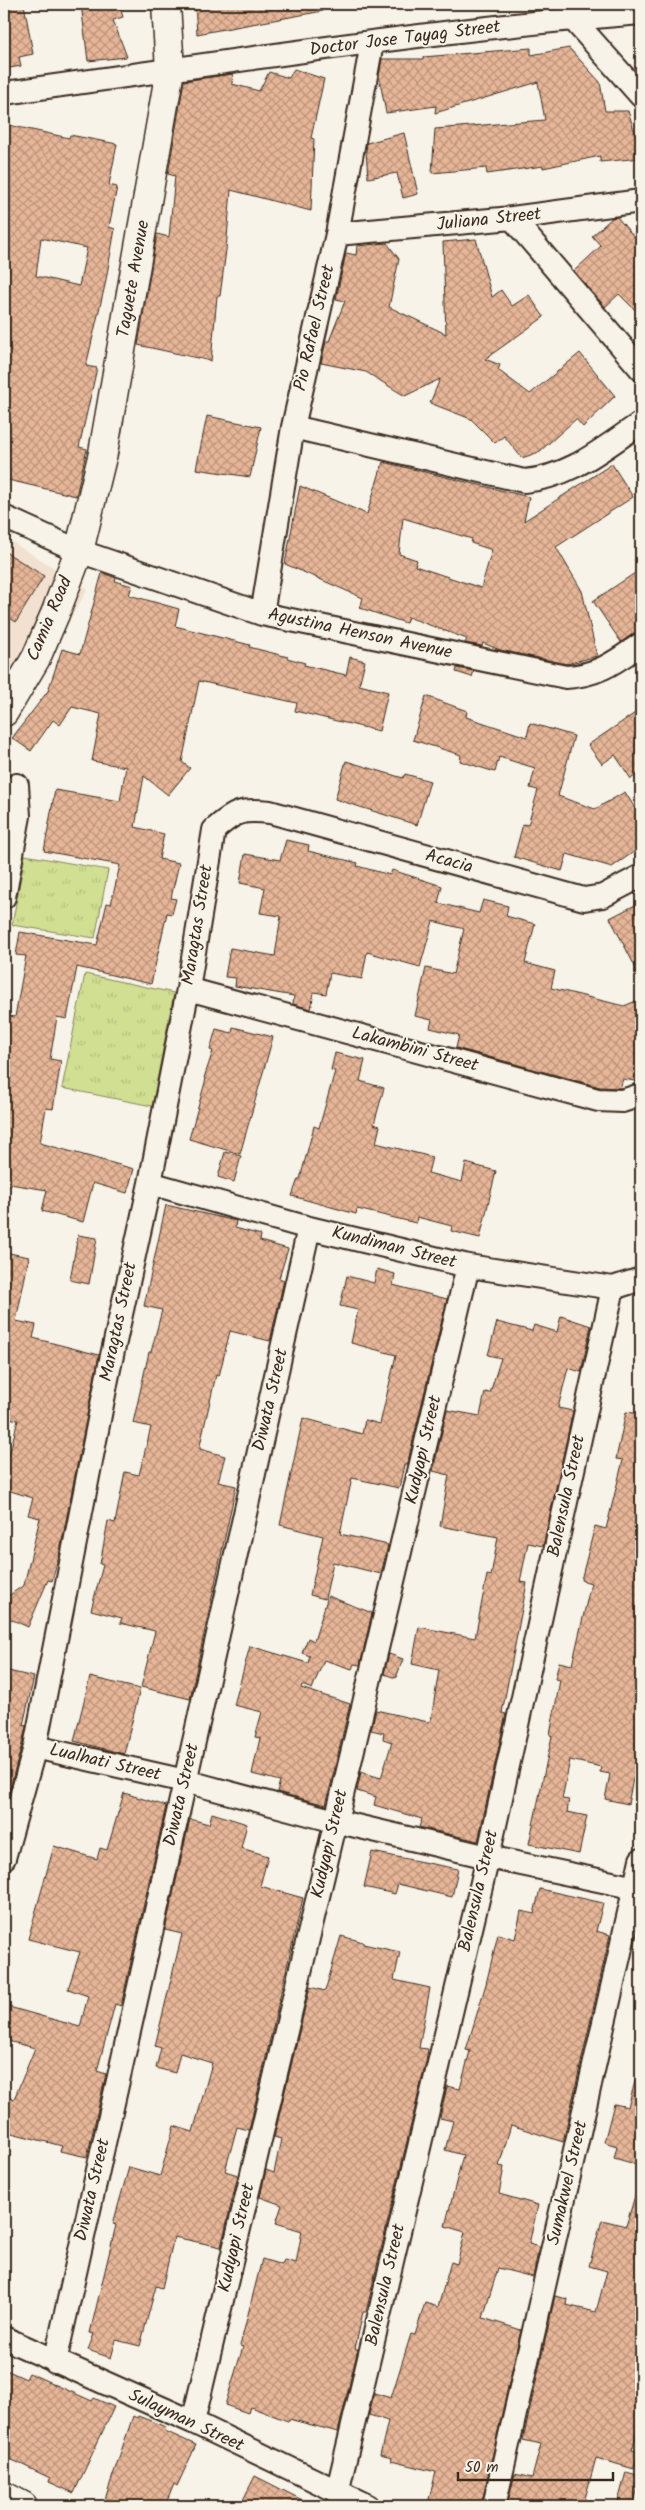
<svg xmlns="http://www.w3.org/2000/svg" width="645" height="2510" viewBox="0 0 645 2510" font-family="Kalam,sans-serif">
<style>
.built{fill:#f2e1d0}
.grass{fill:url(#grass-tufts);stroke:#868458}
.building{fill:url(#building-cross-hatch);stroke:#3b2a1e;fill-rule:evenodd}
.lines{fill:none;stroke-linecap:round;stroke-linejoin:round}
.street-casing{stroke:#3b2a1e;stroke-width:26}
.secondary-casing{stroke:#3b2a1e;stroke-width:31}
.street{stroke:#f7f3e8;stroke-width:22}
.secondary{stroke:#f7f3e8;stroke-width:28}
.labels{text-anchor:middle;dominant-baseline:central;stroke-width:4;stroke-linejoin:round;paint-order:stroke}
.street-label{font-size:18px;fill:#3b2a1e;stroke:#f7f3e8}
</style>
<defs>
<pattern id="grass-tufts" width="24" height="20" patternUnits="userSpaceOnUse" patternTransform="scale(1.25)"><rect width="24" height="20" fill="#d1df93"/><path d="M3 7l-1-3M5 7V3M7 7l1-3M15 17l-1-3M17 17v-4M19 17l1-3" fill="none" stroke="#b4c07e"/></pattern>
<pattern id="building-cross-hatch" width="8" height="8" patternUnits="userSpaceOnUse" patternTransform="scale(1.25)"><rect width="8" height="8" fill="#e7b698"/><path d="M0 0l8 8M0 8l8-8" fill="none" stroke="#bc947b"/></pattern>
</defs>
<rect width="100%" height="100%" fill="#f7f3e8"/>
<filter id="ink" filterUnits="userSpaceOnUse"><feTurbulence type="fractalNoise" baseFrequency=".02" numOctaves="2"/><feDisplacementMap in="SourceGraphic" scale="10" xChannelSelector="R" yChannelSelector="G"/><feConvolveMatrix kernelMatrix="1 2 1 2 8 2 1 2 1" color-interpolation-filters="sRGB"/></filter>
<g filter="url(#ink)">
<path class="built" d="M4 537 88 589 4 729Z"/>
<path class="grass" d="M25 855 108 870 95 938 12 925Z
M85 974 174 993 152 1106 62 1088Z"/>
<path class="building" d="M4 4H24L33 54 19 57 21 66 4 69Z
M81 4H119L123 17 113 20 127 57 88 61Z
M195 4H323V11L197 34Z
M531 48V55L569 48 600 82 605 111H628L635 133 641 132V158L600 162V156L543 168V166L487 174 486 168 432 173 435 129 545 120 538 82 435 113 436 106 386 113 379 76 382 59H424L423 57Z
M294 69 324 79 311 138 314 139 311 211 231 190 226 250 220 296H217L211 361 138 345 157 234 169 237 175 176 168 174 184 81 233 74 232 84 259 91 269 72 289 78Z
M4 124 69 138 70 135 117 144 109 185 117 187 109 227 115 229 105 285 86 366 97 368 79 447 87 449 76 496 4 479ZM41 238 87 248 79 286 36 276Z
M404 133 418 194 403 198 397 173 368 178 366 151 367 143Z
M617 217 641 245V316L619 294 605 307 574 271 601 246 592 236 612 218Z
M476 239 492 297 501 290 512 306 529 295 544 317 485 359 500 365 498 370 530 394 580 353 615 396 583 427 576 419 539 452 522 458 504 436 495 443 471 419 430 403 440 379 405 396 366 372 321 363 326 341H329L345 301 336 299 346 253 356 255 357 246 387 243 399 259 389 307 446 334 443 242Z
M207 416 261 427 250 477 196 469Z
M383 462 529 497 524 521 612 464 633 497 556 547 582 591 597 656 567 664 500 650 483 643 482 646 465 643 467 639 408 617 406 623 360 608 363 598 285 564 300 486 367 514ZM403 518 472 539 471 543 492 550 481 588 415 566 417 560 399 554Z
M4 551 44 576 16 622 4 614Z
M641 569V631L634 633 621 642 593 601Z
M102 573 116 578 115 581 132 586 129 595 179 609 175 626 250 645 249 647 288 657 287 658 305 663 304 665 346 675 350 657 365 661 359 685 388 692 379 731 295 711 297 703 199 681 182 762 190 768 168 795 144 776 135 827 164 834 159 859 179 863 171 898 176 899 172 914 167 913 151 984 77 967 67 1019 57 1017 50 1059 61 1061 53 1109 46 1108 40 1143 134 1169 127 1193 93 1183 83 1222 42 1211 47 1190 4 1183V1015L15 1017 26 956 16 955 20 932 97 945 107 903 111 904 120 865 44 851 55 790 120 801 126 767 92 761 101 714 72 707 60 725 53 720 31 751 12 738 48 691 62 649 80 654Z
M457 668 474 671 472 677 456 672Z
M426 696 467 711 466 717 527 737 530 723 574 736 558 796 595 809 625 792 641 818V847L612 867 567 854 562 871 514 857 523 824 528 825 538 790 530 788 535 768 499 757 495 772 460 761 461 755 413 740Z
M641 709V771L631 779 615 755 602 764 588 745Z
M346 761 403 778 405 774 430 781 417 825 335 799Z
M286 840 309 845 308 851 358 863 357 866 390 875 392 870 442 886 438 903 479 913 483 900 508 906 506 916 535 924 525 963 555 971 551 988 624 1006 641 999V1082L623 1079 620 1088 600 1087 456 1048 459 1035 430 1028 432 1020 415 1016 426 968 453 974 464 929 433 921 420 967 367 952 362 979 330 973 326 994 314 992 311 1009 293 1004 294 996 235 986 236 978 225 977 230 948 275 956 281 916 260 913 265 888 240 883 245 854 280 860Z
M641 902V978L610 918Z
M233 1027 273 1037 240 1154 189 1139 206 1079 204 1078 213 1051 210 1050 216 1029 232 1033Z
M335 1053 365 1060 360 1081 384 1088 374 1124 380 1126 376 1143 432 1157 428 1173 462 1182 466 1163 496 1171 480 1238 451 1231 452 1226 417 1217 416 1223 357 1209 356 1214 292 1196 298 1179H300L314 1126 319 1128 335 1071 331 1070Z
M225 1152 241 1156 234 1182 218 1177Z
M166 1205 236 1221 235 1228 261 1235 260 1241 288 1249 279 1278 284 1280 270 1341 230 1331 219 1376 216 1375 200 1445V1449L225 1456 218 1482 236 1486 190 1699 141 1687 155 1631 120 1623 122 1618 91 1610 103 1565 100 1564 108 1521 115 1523 125 1472 139 1475 151 1427 133 1423 149 1352H151L162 1310 144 1306Z
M78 1235 97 1238 89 1284 70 1280Z
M4 1252 29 1257 16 1321 36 1325 33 1338 99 1355 59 1556 52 1581 48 1580 28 1627 4 1616V1599L24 1585 40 1518 28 1515 33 1498 4 1489V1458L8 1459 18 1420 4 1417Z
M377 1269 395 1274 393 1285 447 1299 407 1465H404L399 1488 352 1478 340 1534 388 1545 381 1574 333 1562 325 1599 310 1595 323 1536 280 1525 303 1418 362 1434 365 1420 380 1424 396 1355 351 1343 358 1310 340 1306 347 1276 374 1283Z
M561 1316 591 1326 581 1372 568 1368 558 1408 573 1411 543 1546 528 1543 520 1582 527 1583 502 1713 506 1714 478 1841 419 1827 422 1819 374 1805 376 1797 357 1791 361 1772 381 1778 392 1742 383 1739 384 1733 371 1730 376 1710 428 1722 431 1720 439 1670 412 1664 419 1627 475 1638 487 1575 491 1576 498 1537 440 1526 449 1475 433 1471 447 1410 480 1416 485 1392 490 1393 501 1358 488 1355 497 1322 532 1331 534 1325 557 1332Z
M626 1412 641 1414V1781L633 1779 628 1804 605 1799 610 1774 600 1772 601 1767 570 1760 562 1799 569 1800 567 1812 587 1816 579 1854 529 1844 552 1736 550 1735 560 1680 555 1679 559 1662 572 1665 591 1583 581 1580 595 1526 606 1529 623 1460 616 1459Z
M328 1596 372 1613 360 1665 354 1664 352 1669 324 1660 312 1689 302 1685 301 1688 350 1704 326 1805 277 1792 280 1781 252 1774 260 1738 255 1737 262 1712 234 1705 250 1646 308 1663 310 1656 302 1653 308 1638 314 1641Z
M389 1654 403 1659 396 1678 384 1674Z
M4 1670 34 1677 23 1725 26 1726 22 1744 4 1810Z
M90 1677 140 1689 124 1754 74 1741Z
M124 1793 166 1806 121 2006 115 2004 97 2071 106 2074 87 2157 60 2151 62 2146 4 2131V2108L7 2097 14 2099 35 2048 4 2040V2028L9 2007 80 2027 88 1996 68 1989 80 1952 28 1939 54 1846 97 1859 100 1848 107 1850Z
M212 1813 247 1824 241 1848 268 1856 260 1886 303 1898 249 2130 237 2127 225 2171 238 2175 221 2247 174 2237 162 2288 156 2286 140 2346 116 2340 111 2358 88 2350 94 2334 90 2333 116 2225 113 2224 129 2167 160 2176 174 2126 193 2132 212 2063 180 2053 175 2073 156 2068 161 2048 155 2046 182 1934 165 1930 190 1819 209 1824Z
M372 1852 458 1869 452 1897 398 1884 395 1894 364 1887Z
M540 1889 603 1903 596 1931 610 1935 563 2142 511 2125 499 2166 504 2167 499 2194 538 2205 529 2244 539 2247 533 2277 498 2268 483 2318 521 2330 481 2506H441L428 2503 436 2472 391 2461 392 2458 380 2455 388 2421 369 2415 374 2393 391 2398 411 2334 415 2335 425 2303 438 2307 451 2262 457 2264 465 2232 445 2226 463 2155 445 2150 453 2121 440 2118 447 2086 460 2089 470 2051 466 2050 486 1984 498 1934 515 1939 521 1911 534 1914Z
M341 1936 363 1942V1944L400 1952 394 1980 430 1988 419 2048 428 2049 426 2062 366 2312H363L355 2349H358L338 2432 289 2419 288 2421 250 2407 248 2413 225 2405 243 2347 240 2346 262 2259 282 2265 284 2260 296 2263 302 2231 276 2223 282 2205 260 2197 266 2170 274 2173 281 2139 274 2137 310 1987 325 1991Z
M636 2078H641V2161L636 2160 635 2164 614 2158 617 2146 604 2142 614 2104 628 2107Z
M637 2189H641V2419L632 2450 638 2452 634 2469 596 2458 583 2506H507L515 2474 532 2478 541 2444 523 2440 555 2296 567 2299 566 2305 596 2312 607 2271 589 2266 602 2220 626 2226Z
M4 2369 26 2379 29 2373 92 2401 94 2398 114 2407 74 2493 49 2482 50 2478 4 2456Z
M133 2416 137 2418 138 2416 166 2427 165 2431 196 2445 177 2486 174 2484 165 2506H127L105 2499Z
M626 2472 641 2476 633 2506H617Z
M255 2476 314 2506H240Z"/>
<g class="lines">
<g class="street-casing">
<path id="street" d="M572 18 641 96
M4 93C216 64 428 30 641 13
M512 218 641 369
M337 234 512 218 641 201
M293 427 524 481C571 477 603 448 641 423
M4 517 79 551 262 614 566 677C599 675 615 662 641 644
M262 614 293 427 337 234 372 43
M4 897 19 816 17 785
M188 989 598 1100 622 1101 641 1095
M150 1183 309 1228 468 1266 613 1288 641 1279
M35 1747 185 1781 335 1821 488 1857 641 1889
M4 1858 35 1747 109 1369 150 1183 188 989 214 830C235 811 242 809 270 812L584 899 603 896 641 876
M4 2338 193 2422 368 2506
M55 2362 309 1228
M193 2422 468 1266
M337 2493 488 1857 613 1288
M494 2506 641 1860"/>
</g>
<g class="secondary-casing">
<path id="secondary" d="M4 712 36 658 55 614 79 551 103 453 170 70 166 4
M4 2496 23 2506"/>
</g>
<use href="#street" class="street"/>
<use href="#secondary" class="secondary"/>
</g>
</g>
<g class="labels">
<g class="street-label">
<text transform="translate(405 39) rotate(-7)">Doctor Jose Tayag Street</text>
<text transform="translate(489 220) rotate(-6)">Juliana Street</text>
<text transform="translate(134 279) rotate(-80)">Taguete Avenue</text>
<text transform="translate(315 328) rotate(-77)">Pio Rafael Street</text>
<text transform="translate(50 619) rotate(-67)">Camia Road</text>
<text transform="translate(360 634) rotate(12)">Agustina Henson Avenue</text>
<text transform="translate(449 862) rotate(15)">Acacia</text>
<text transform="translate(198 925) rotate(-81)">Maragtas Street</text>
<text transform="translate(415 1050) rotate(15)">Lakambini Street</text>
<text transform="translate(394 1248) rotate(14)">Kundiman Street</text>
<text transform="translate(119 1322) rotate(-78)">Maragtas Street</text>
<text transform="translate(271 1400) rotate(-77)">Diwata Street</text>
<text transform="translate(424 1450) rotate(-77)">Kudyapi Street</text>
<text transform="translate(567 1496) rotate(-78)">Balensula Street</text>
<text transform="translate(105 1763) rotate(13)">Lualhati Street</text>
<text transform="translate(182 1795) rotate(-77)">Diwata Street</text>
<text transform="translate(330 1844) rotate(-77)">Kudyapi Street</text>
<text transform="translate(479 1891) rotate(-77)">Balensula Street</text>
<text transform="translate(568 2183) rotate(-77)">Sumakwel Street</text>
<text transform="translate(93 2190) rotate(-77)">Diwata Street</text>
<text transform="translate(237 2238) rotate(-77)">Kudyapi Street</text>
<text transform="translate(386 2285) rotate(-77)">Balensula Street</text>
<text transform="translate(186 2421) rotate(25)">Sulayman Street</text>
</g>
</g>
<rect width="645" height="2510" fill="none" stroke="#f7f3e8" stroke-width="20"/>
<rect x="10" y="10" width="625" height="2490" fill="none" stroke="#3b2a1e" stroke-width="2" filter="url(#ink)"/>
<path d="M458 2472v8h155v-8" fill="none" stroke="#3b2a1e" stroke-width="2.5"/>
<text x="465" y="2472" font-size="15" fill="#3b2a1e" stroke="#f7f3e8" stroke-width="4" paint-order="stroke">50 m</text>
</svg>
